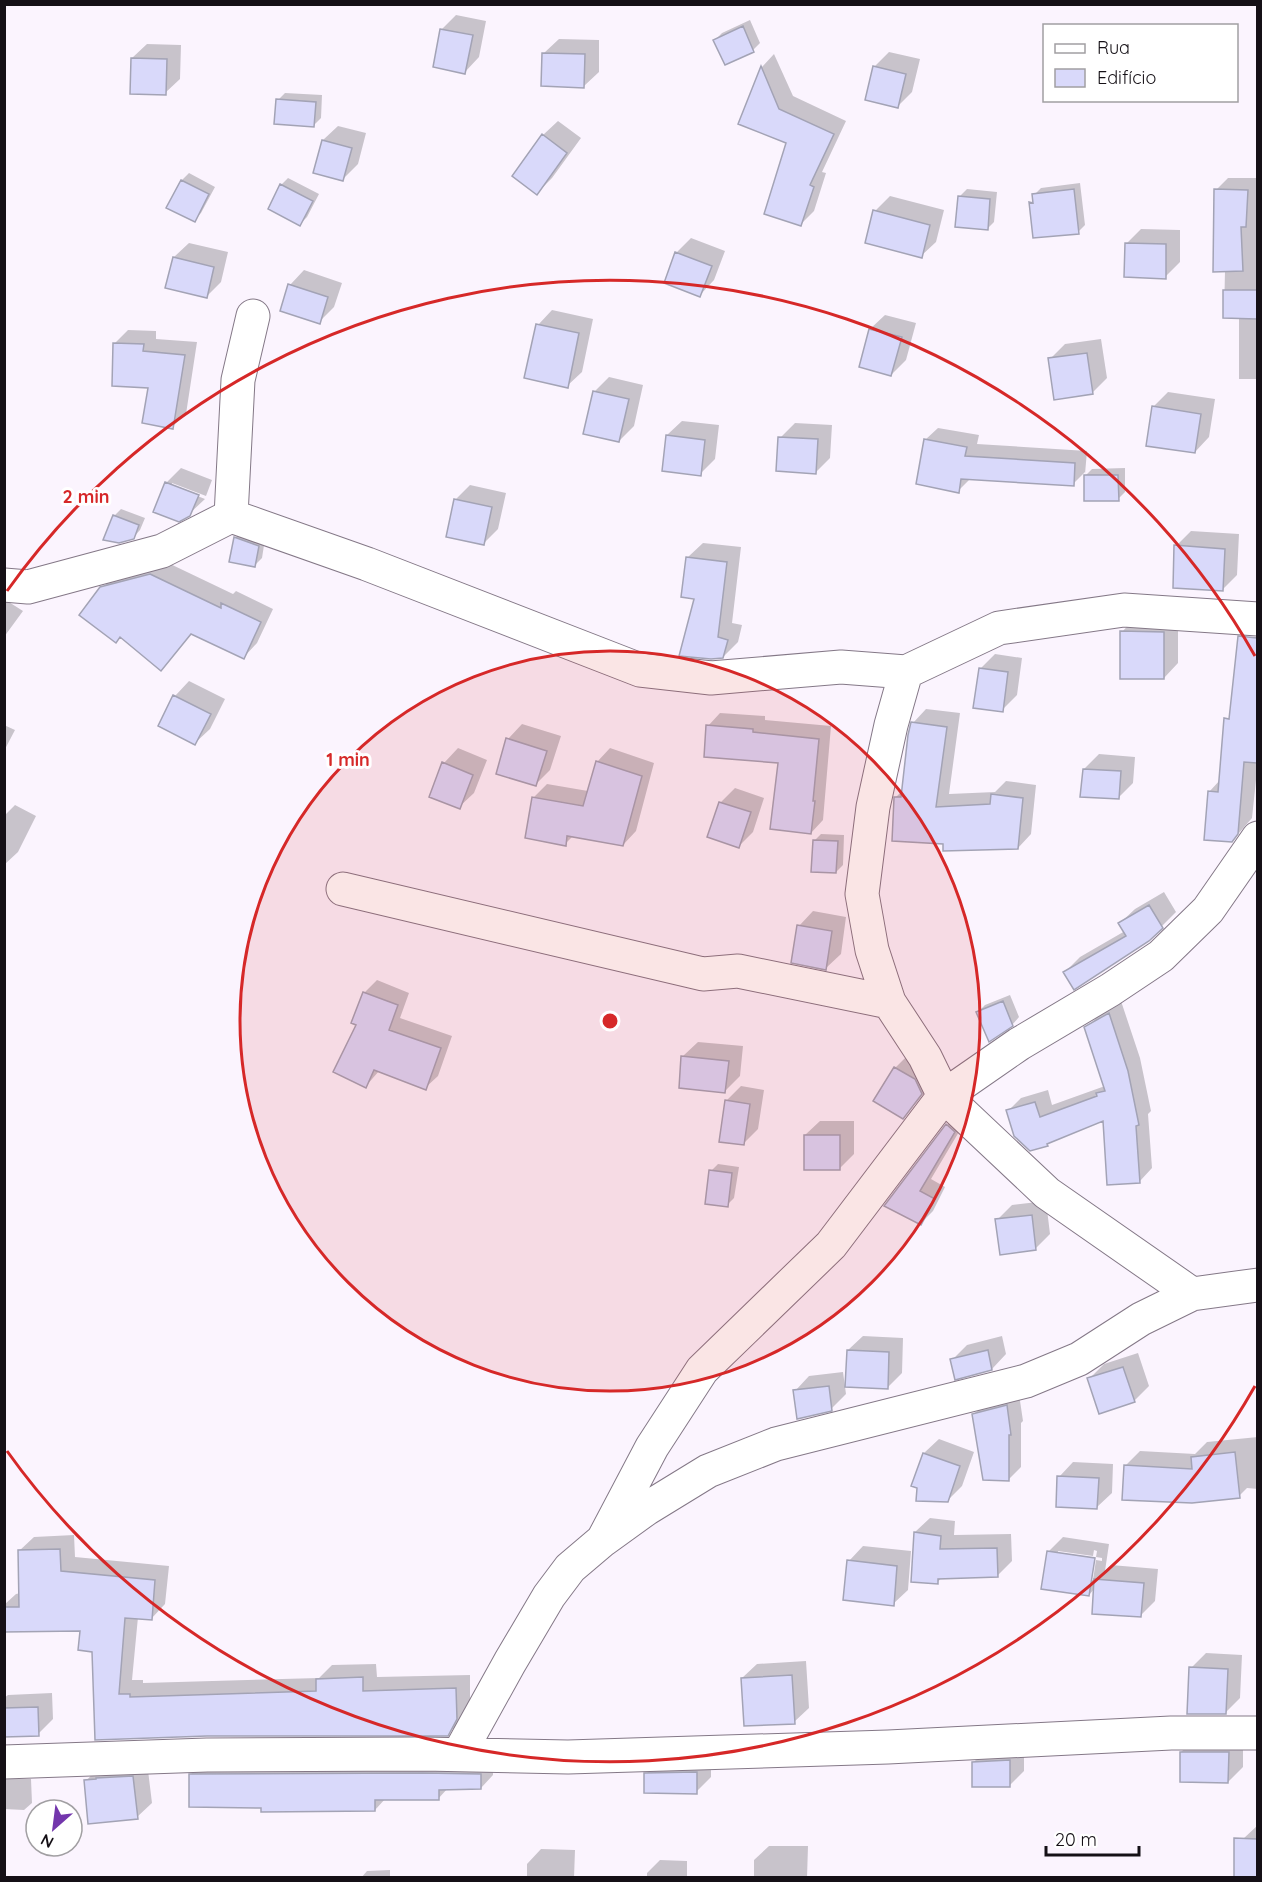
<svg xmlns="http://www.w3.org/2000/svg" width="1262" height="1882" viewBox="0 0 1262 1882" font-family="Quicksand,sans-serif">
<style>
.shadow{fill:#0003;fill-rule:evenodd}
.building{fill:#d9d9fa;stroke:#a3a3b5;stroke-width:1.5}
.lines{fill:none;stroke-linecap:round;stroke-linejoin:round}
.minor-casing{stroke:#847887;stroke-width:35}
.minor{stroke:#fff;stroke-width:33}
.ring{fill:none;stroke:#d62828;stroke-width:3}
.centre{fill:#d62828;stroke:#fff;stroke-width:3}
.ring-label{font-size:18px;text-anchor:middle;font-weight:bold;fill:#d62828;stroke:#fff;stroke-width:6;stroke-linejoin:round;paint-order:stroke}
</style>
<rect width="100%" height="100%" fill="#fbf4fe"/>
<path class="shadow" d="M456 15 486 21 479 57 465 72 442 29Z
M750 20 760 43 753 50 726 63 715 40 722 33Z
M559 39 599 40V72L584 86 544 53Z
M147 44 181 45 180 79 165 93 132 58Z
M889 52 920 59 912 92 897 107 874 67Z
M774 54 793 96 846 121 822 172 826 173 814 211 801 224 788 142 740 123 762 67Z
M285 93 322 95 321 118 314 125 278 100Z
M558 121 581 138 552 178 537 193 543 135Z
M338 126 366 133 358 164 343 179 323 140Z
M189 173 215 187 201 213 194 220 169 207 182 180Z
M288 178 319 194 307 217 300 224 281 185Z
M1228 178H1258V379H1239V317H1224L1225 270 1216 190Z
M1080 183 1085 225 1078 232 1031 203 1034 199V195L1041 188Z
M967 189 997 192 994 222 987 229 960 196Z
M890 196 944 210 936 242 921 256 875 211Z
M1141 229 1180 230V262L1165 277 1126 244Z
M691 238 725 251 714 280 700 295 676 253Z
M189 243 228 252 221 282 206 297 167 287 174 257Z
M304 270 342 283 334 307 319 322 290 285Z
M552 310 593 319 582 372 567 386 538 325Z
M885 315 916 323 906 360 891 375 861 366 870 329Z
M128 330 156 331V339L197 342 186 414 172 427 149 386 114 344Z
M1101 339 1107 378 1092 393 1050 359 1065 344Z
M609 377 643 385 634 426 619 441 594 392Z
M1168 392 1215 399 1209 437 1195 452 1153 407Z
M682 421 719 425 715 459 700 474 667 435Z
M795 423 832 425 830 458 816 472 780 438Z
M938 428 979 435 977 444 1087 451 1085 474V472L1073 484 971 478 958 491 925 440Z
M181 468 212 480 206 496 172 483V486L205 499 189 514 155 511 167 482Z
M1125 468V492L1118 499 1085 476 1092 469Z
M470 485 506 493 498 529 484 543 455 500Z
M121 509 145 518 140 530 133 538 114 516Z
M242 531 265 539 262 558 255 565 235 538Z
M1191 531 1239 534 1237 575 1222 590 1176 546Z
M703 543 741 547 732 623 742 625 738 642 723 657 696 597 688 557Z
M164 561 233 594 236 591 273 609 257 643 244 657 192 633 161 669 102 588 116 574Z
M4 599 23 611 4 637Z
M1136 617 1178 618V663L1164 678 1122 632Z
M995 654 1022 658 1017 695 1002 710 980 669Z
M189 681 225 699 210 729 195 743 175 696Z
M1258 682V761L1252 818 1232 841 1209 792 1220 780 1254 685Z
M926 709 960 713 949 794 995 792 1006 781 1036 785 1031 834 1018 848 945 843 896 797 903 790 913 723Z
M720 713 765 716V720L831 726 823 820 811 833 780 762 708 726Z
M522 724 561 736 550 770 535 785 508 739Z
M4 725 15 730 4 751Z
M458 748 487 760 474 793 459 807 444 763Z
M610 748 654 763 636 831 623 845 574 835 565 844 534 797 547 784 588 791 597 762Z
M1099 754 1135 757 1133 783 1118 798 1084 769Z
M735 788 764 798 753 832 739 846 720 803Z
M15 805 36 816 18 852 4 865V816Z
M821 834 844 835 843 865 836 872 814 841Z
M1164 892 1176 912 1148 940 1065 972 1080 957 1125 931 1120 923 1135 909Z
M813 911 846 917 841 954 826 968 799 926Z
M377 980 409 993 400 1018 452 1036 438 1076 425 1088 379 1071 366 1086 358 1024 364 993Z
M1010 995 1019 1017 1012 1025 978 1012 985 1005Z
M1121 1001 1140 1058 1151 1111 1148 1114 1152 1168 1140 1181 1104 1119 1052 1140 1047 1145 1008 1111 1021 1098 1048 1090 1052 1105 1105 1086 1086 1028 1099 1015Z
M698 1042 743 1046 740 1076 725 1091 683 1056Z
M910 1053 936 1078 917 1102 903 1117 895 1068Z
M741 1086 764 1090 758 1129 743 1144 726 1101Z
M959 1114 966 1120 931 1179 945 1187 933 1211 921 1223 887 1205 947 1125Z
M820 1121H854V1154L840 1168 805 1135Z
M718 1164 739 1167 734 1198 727 1205 711 1171Z
M1046 1201 1050 1234 1035 1249 997 1220 1012 1205Z
M863 1336 903 1338 902 1373 887 1388 848 1350Z
M1002 1336 1006 1354 992 1369 952 1360 967 1345Z
M1138 1353 1149 1386 1134 1401 1089 1379 1104 1364Z
M843 1372 846 1394 831 1409 795 1391 809 1376Z
M1019 1394 1023 1421 1021 1423V1467L1009 1479 974 1414 986 1402Z
M1258 1437V1489L1247 1488 1239 1496 1125 1466 1140 1451 1195 1454 1207 1442Z
M939 1439 974 1452 962 1486 947 1501 924 1453Z
M1073 1462 1113 1464 1112 1493 1097 1507 1059 1477Z
M930 1518 955 1521 954 1535 1011 1534 1012 1561 998 1575 942 1577 937 1583 915 1532Z
M74 1535 75 1557 169 1566 165 1604 151 1619 138 1617 132 1680H143V1683L319 1678 332 1665 376 1664 377 1677 470 1675V1704L462 1720 447 1734 207 1735 96 1739 93 1650 81 1629 4 1631V1605L16 1594 21 1593 19 1551 34 1537Z
M1063 1537 1109 1544 1105 1571 1111 1565 1158 1569 1155 1601 1141 1615 1095 1588 1089 1595 1048 1552ZM1094 1550 1097 1551 1096 1557 1102 1558V1561L1096 1560 1093 1580H1090L1058 1554V1551L1093 1556Z
M863 1546 911 1551 908 1590 893 1604 849 1561Z
M1206 1653 1242 1655 1240 1698 1225 1713 1191 1668Z
M806 1661 809 1708 794 1722 742 1678 757 1664Z
M52 1693 53 1719 38 1734 4 1735V1698L8 1695Z
M1196 1738H1243V1767L1228 1782 1181 1752Z
M1024 1746V1771L1009 1786 974 1762 988 1747Z
M711 1758V1777L696 1792 646 1774 661 1759Z
M147 1762 152 1803 137 1817 86 1781 100 1766Z
M203 1762H493V1775L481 1788H448L438 1799 386 1798 375 1810 262 1806 190 1775Z
M4 1779H31L32 1803 24 1810 4 1809Z
M1258 1825V1878H1244L1243 1839Z
M769 1846H808L807 1878H754V1860Z
M541 1849 575 1850 574 1878H527V1864Z
M660 1860 687 1861V1878H647V1873Z
M390 1870V1878H361L367 1871Z"/>
<path class="building" d="M743 26 754 52 725 65 713 40Z
M440 29 473 35 465 74 433 67Z
M542 53 585 54 584 88 541 86Z
M131 58 167 59 166 95 130 94Z
M761 66 779 109 834 134 810 185 814 187 801 226 764 214 786 143 738 124Z
M873 66 906 74 898 108 865 100Z
M276 99 316 102 314 127 274 124Z
M542 134 567 153 537 195 512 176Z
M322 140 352 148 343 181 313 173Z
M181 180 209 194 195 222 166 208Z
M280 184 313 201 300 226 268 209Z
M1074 189 1079 234 1033 238 1029 202 1033 203 1032 194Z
M1214 189 1248 190 1246 227H1241L1243 271 1213 272Z
M958 196 990 199 988 230 955 227Z
M873 210 930 225 922 258 865 243Z
M1125 243 1166 244V279L1124 277Z
M675 252 712 266 700 297 664 283Z
M173 257 214 267 207 298 165 288Z
M288 284 328 297 320 324 280 311Z
M1223 290H1257V319L1223 318Z
M536 324 579 333 568 388 524 378Z
M869 329 902 337 891 376 859 367Z
M113 343 144 344 143 351 185 355 173 429 142 423 148 388 112 386Z
M1087 353 1093 394 1054 400 1048 358Z
M593 391 629 399 619 442 583 434Z
M1152 406 1201 414 1195 453 1146 446Z
M666 435 705 440 701 476 662 471Z
M778 437 818 439 816 474 776 471Z
M924 439 967 447 965 456 1075 463 1074 486 961 479 959 493 916 484Z
M1084 475H1118L1119 501H1084Z
M165 482 199 495 190 516 179 522 153 512Z
M454 499 492 507 484 545 446 537Z
M113 515 139 525 134 539 119 543 103 540Z
M234 537 259 546 255 567 229 562Z
M1174 545 1225 549 1223 591 1173 588Z
M686 557 727 562 718 637 728 640 723 658 711 659 679 656 694 599 681 597Z
M150 574 221 608V603L261 622 244 659 191 634 161 671 120 637 116 643 79 615 100 587Z
M1120 631 1164 632V679H1120Z
M1238 636 1257 638V763L1244 762 1238 834 1232 842 1204 840 1208 791 1218 792 1224 718 1229 719Z
M979 668 1008 672 1003 712 973 708Z
M173 695 211 714 195 745 158 726Z
M911 722 947 727 936 807 990 804 991 794 1023 798 1018 849 943 851V844L892 841 894 798V797H901L908 735Z
M706 725 753 729V732L819 739 813 801H815L811 834 770 829 778 763 704 757Z
M506 738 547 751 536 786 496 774Z
M596 761 642 776 623 846 567 836 566 846 525 838 532 797 583 806Z
M442 762 473 775 460 809 429 797Z
M1083 769 1121 771 1119 799 1080 797Z
M719 802 751 812 739 848 707 837Z
M813 840 838 841 836 873 811 872Z
M1149 905 1163 928 1149 941 1074 990 1063 972 1126 936 1118 923Z
M797 925 832 931 826 970 791 963Z
M363 992 398 1005 389 1030 441 1048 426 1090 374 1070 366 1088 333 1072 356 1025 351 1023Z
M1003 1001 1013 1026 989 1042 976 1012Z
M1109 1013 1128 1071 1139 1125 1136 1126 1140 1183 1107 1185 1103 1121 1047 1144 1048 1146 1030 1151 1014 1136 1006 1110 1035 1102 1040 1117 1097 1096 1096 1093 1105 1091 1084 1027Z
M681 1056 729 1061 725 1093 679 1088Z
M894 1067 915 1079 922 1094 903 1119 873 1101Z
M725 1100 750 1104 744 1145 719 1142Z
M946 1124 955 1132 920 1191 935 1199 921 1225 884 1206Z
M804 1135H840V1170H804Z
M709 1170 732 1173 728 1207 705 1204Z
M1032 1215 1036 1250 1000 1255 995 1219Z
M847 1350 889 1352 888 1389 845 1387Z
M988 1350 992 1370 955 1380 950 1359Z
M1123 1367 1135 1402 1099 1414 1087 1378Z
M829 1386 832 1411 797 1419 793 1390Z
M1007 1405 1011 1435H1009V1481L983 1480 972 1414Z
M1235 1452 1240 1498 1192 1503 1122 1500 1124 1465 1192 1469 1191 1457Z
M923 1453 960 1466 948 1502 916 1501 917 1488 911 1486Z
M1057 1476 1099 1478 1097 1509 1056 1507Z
M914 1532 941 1536 940 1549 997 1548 998 1577 938 1579V1584L911 1582Z
M60 1549 61 1571 155 1580 152 1620 125 1618 119 1694H130V1697L316 1691V1679L363 1677V1691L456 1688 457 1719 448 1736H207L95 1740 92 1652 78 1650 80 1631 4 1632V1607H19L18 1550Z
M1047 1551 1095 1558 1089 1596 1041 1589Z
M847 1560 897 1566 894 1606 843 1600Z
M1094 1579 1144 1583 1141 1617 1092 1614Z
M1189 1667 1228 1669 1226 1714H1187Z
M792 1675 795 1724 744 1726 741 1678Z
M38 1707 39 1736 4 1737V1708Z
M1180 1752H1229L1228 1783 1180 1782Z
M1010 1760V1787H972V1762Z
M697 1772V1794L644 1793V1773Z
M423 1773 481 1774V1789L439 1790V1800H375V1811L261 1812V1808L189 1807V1774Z
M133 1776 138 1819 88 1824 84 1780 96 1779V1778Z
M1234 1838 1257 1839V1878H1234Z"/>
<g class="lines">
<g class="minor-casing">
<path id="minor" d="M231 516 238 380 253 316
M4 585 28 587 162 551 231 516 367 564 640 670 711 678 841 667 906 672 999 628 1124 610 1258 619
M906 672 891 725 873 807 862 894 872 950 889 1002 925 1057 944 1096 1047 1193 1192 1294
M343 889 703 974 738 971 889 1002
M603 1540 652 1447 702 1370 831 1245 944 1096 1019 1044 1110 990 1161 956 1208 910 1258 838
M459 1754 510 1662 549 1596 570 1568 603 1540 646 1509 708 1471 776 1444 1026 1381 1079 1359 1141 1319 1192 1294 1258 1285
M4 1762 207 1755 423 1754 568 1757 888 1747 1171 1733H1258"/>
</g>
<use href="#minor" class="minor"/>
</g>
<circle cx="610" cy="1021" r="370" fill="#d62828" fill-opacity=".12"/>
<g class="ring">
<circle cx="610" cy="1021" r="370"/>
<path d="M1255 1386A741 741 0 0 1 7 1451M7 591A741 741 0 0 1 1255 656"/>
</g>
<circle cx="610" cy="1021" r="9" class="centre"/>
<g class="ring-label">
<text x="86" y="503">2 min</text>
<text x="348" y="766">1 min</text>
</g>
<rect width="1262" height="1882" fill="none" stroke="#151016" stroke-width="12"/>
<rect x="1043" y="24" width="195" height="78" fill="#ffffff" stroke="#a19fa2" stroke-width="1.5"/>
<rect x="1055" y="44" width="30" height="9" fill="#ffffff" stroke="#a19fa2" stroke-width="1.5"/>
<text x="1097" y="54" font-size="18" fill="#151016">Rua</text>
<rect x="1055" y="69" width="30" height="18" fill="#d9d9fa" stroke="#a19fa2" stroke-width="1.5"/>
<text x="1097" y="84" font-size="18" fill="#151016">Edifício</text>
<g transform="translate(54 1828) rotate(208)"><circle r="28" fill="#ffffff" stroke="#a19fa2" stroke-width="1.5"/>
<path d="M0-4.5L10 22L0 15L-10 22Z" fill="#7336ac"/>
<text y="-9" font-size="16" font-weight="bold" text-anchor="middle" fill="#151016">N</text>
</g>
<path d="M1046 1846v9h93v-9" fill="none" stroke="#151016" stroke-width="3"/>
<text x="1055" y="1846" font-size="18" fill="#151016" stroke="#ffffff" stroke-width="4.5" paint-order="stroke">20 m</text>
</svg>
